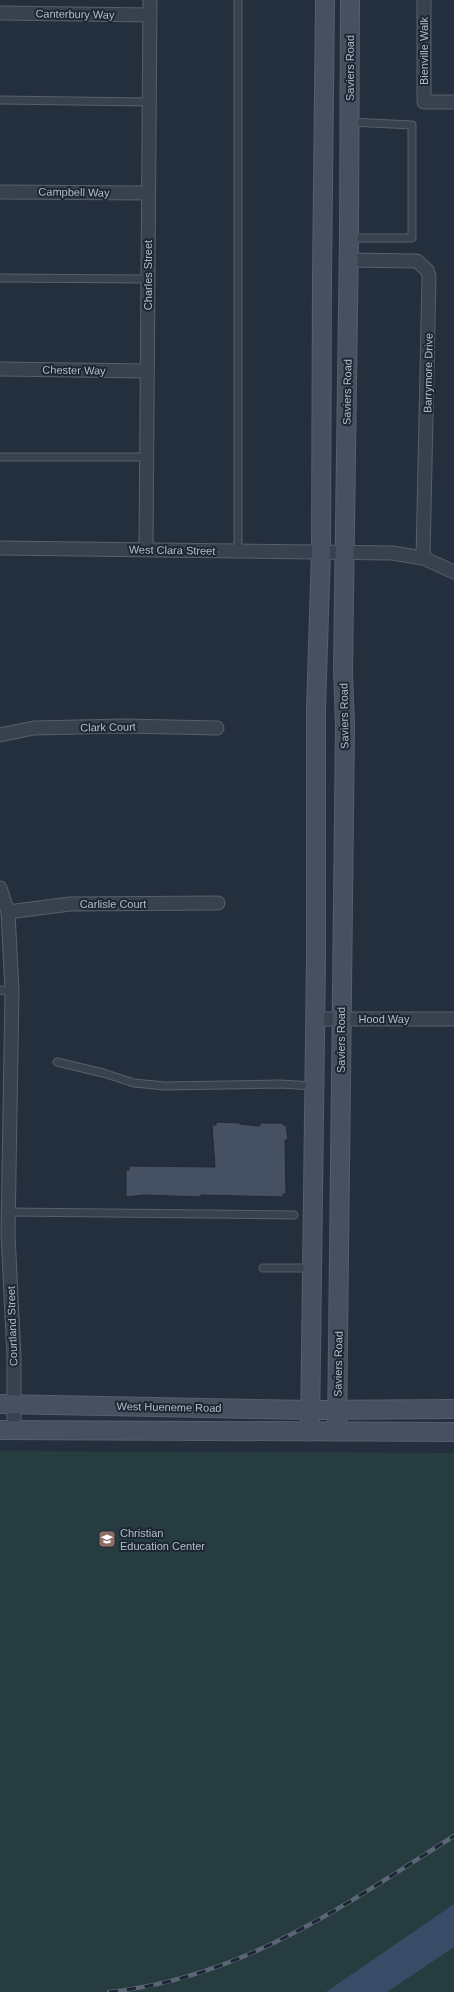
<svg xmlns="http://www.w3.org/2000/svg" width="454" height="1992" viewBox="0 0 454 1992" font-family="Helvetica,sans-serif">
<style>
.green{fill:#263c3f}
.water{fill:#394c67}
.building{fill:#455162;stroke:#1f2835}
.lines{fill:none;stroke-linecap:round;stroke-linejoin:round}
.lane-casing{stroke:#565f6c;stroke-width:9}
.street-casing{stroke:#565f6c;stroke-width:15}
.secondary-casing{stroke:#565f6c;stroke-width:20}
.lane{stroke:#38414e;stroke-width:7}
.street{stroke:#38414e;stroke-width:13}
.secondary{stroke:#465061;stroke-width:18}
.rail-casing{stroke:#5a6575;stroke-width:4.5}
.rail{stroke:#1d2633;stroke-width:3;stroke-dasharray:9;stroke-linecap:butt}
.labels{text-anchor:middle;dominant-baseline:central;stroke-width:4;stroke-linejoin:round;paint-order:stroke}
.street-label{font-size:11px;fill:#b4bcc9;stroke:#1d2633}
.poi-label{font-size:11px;fill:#b4bcc9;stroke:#1d2633;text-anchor:start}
</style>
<rect width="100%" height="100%" fill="#242f3e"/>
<path class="green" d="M0 1451 454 1453V1992H0Z"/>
<path class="water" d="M454 1904V1947L451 1949 387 1992H326Z"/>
<path class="building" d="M216 1122 240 1123V1124L260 1126V1123H283V1125H286L288 1140H285L286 1194H283V1197L201 1195V1197L144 1195 126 1197V1170H129V1166L215 1167 212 1125H216Z"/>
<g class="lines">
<g class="lane-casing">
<path id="lane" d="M0 100 149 102
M349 238H412V125L350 122
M0 278 148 279
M0 457H147
M238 551V0
M0 990 12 991
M57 1062 103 1073 134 1083 165 1086 280 1084 313 1086
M8 1212 294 1215
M263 1268H311"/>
</g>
<g class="street-casing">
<path id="street" d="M424 0V102H454
M0 13 150 15
M0 192 148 193
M349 260 417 261 427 270 429 276 423 558
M0 369 147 371
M0 548 392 553 423 558 454 572
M146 550 150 0
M0 735 34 728 124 726 217 728
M0 888 8 912 12 991 8 1234 14 1357V1430
M8 912 70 904 218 903
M315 1019H454"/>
</g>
<g class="secondary-casing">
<path id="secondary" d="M0 1404 310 1410 454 1409
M0 1430 454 1432
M310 1432 316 958V709L321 551 322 278 325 0
M337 1432 345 726 343 671 349 238 350 0"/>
</g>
<use href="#lane" class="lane"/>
<use href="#street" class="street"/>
<use href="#secondary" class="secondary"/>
<g class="rail-casing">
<path id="rail" d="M109 1992C242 1978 345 1905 454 1836"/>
</g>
<use href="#rail" class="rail"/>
</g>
<defs>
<g id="school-square" transform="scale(0.9)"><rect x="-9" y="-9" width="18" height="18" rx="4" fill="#8d6e63" stroke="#1d2633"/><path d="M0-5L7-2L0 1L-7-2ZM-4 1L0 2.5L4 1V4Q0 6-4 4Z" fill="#fff"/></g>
</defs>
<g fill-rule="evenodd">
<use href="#school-square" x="107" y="1539"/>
</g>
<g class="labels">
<g class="street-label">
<text transform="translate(75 14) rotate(1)">Canterbury Way</text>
<text transform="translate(424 51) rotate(-90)">Bienville Walk</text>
<text transform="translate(350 68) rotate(-90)">Saviers Road</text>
<text transform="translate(74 192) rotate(1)">Campbell Way</text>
<text transform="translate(148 275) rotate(-90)">Charles Street</text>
<text transform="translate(74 370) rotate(1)">Chester Way</text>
<text transform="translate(428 373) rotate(-89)">Barrymore Drive</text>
<text transform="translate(347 392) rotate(-89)">Saviers Road</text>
<text transform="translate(172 550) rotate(1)">West Clara Street</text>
<text transform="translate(344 716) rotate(-91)">Saviers Road</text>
<text transform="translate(108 727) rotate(-1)">Clark Court</text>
<text x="113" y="904">Carlisle Court</text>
<text x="384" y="1019">Hood Way</text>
<text transform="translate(341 1040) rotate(-90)">Saviers Road</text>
<text transform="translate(12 1326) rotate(-92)">Courtland Street</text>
<text transform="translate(338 1364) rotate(-89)">Saviers Road</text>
<text transform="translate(169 1407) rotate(1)">West Hueneme Road</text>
</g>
<g class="poi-label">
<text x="120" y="1533">Christian<tspan x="120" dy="13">Education Center</tspan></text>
</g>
</g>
</svg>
